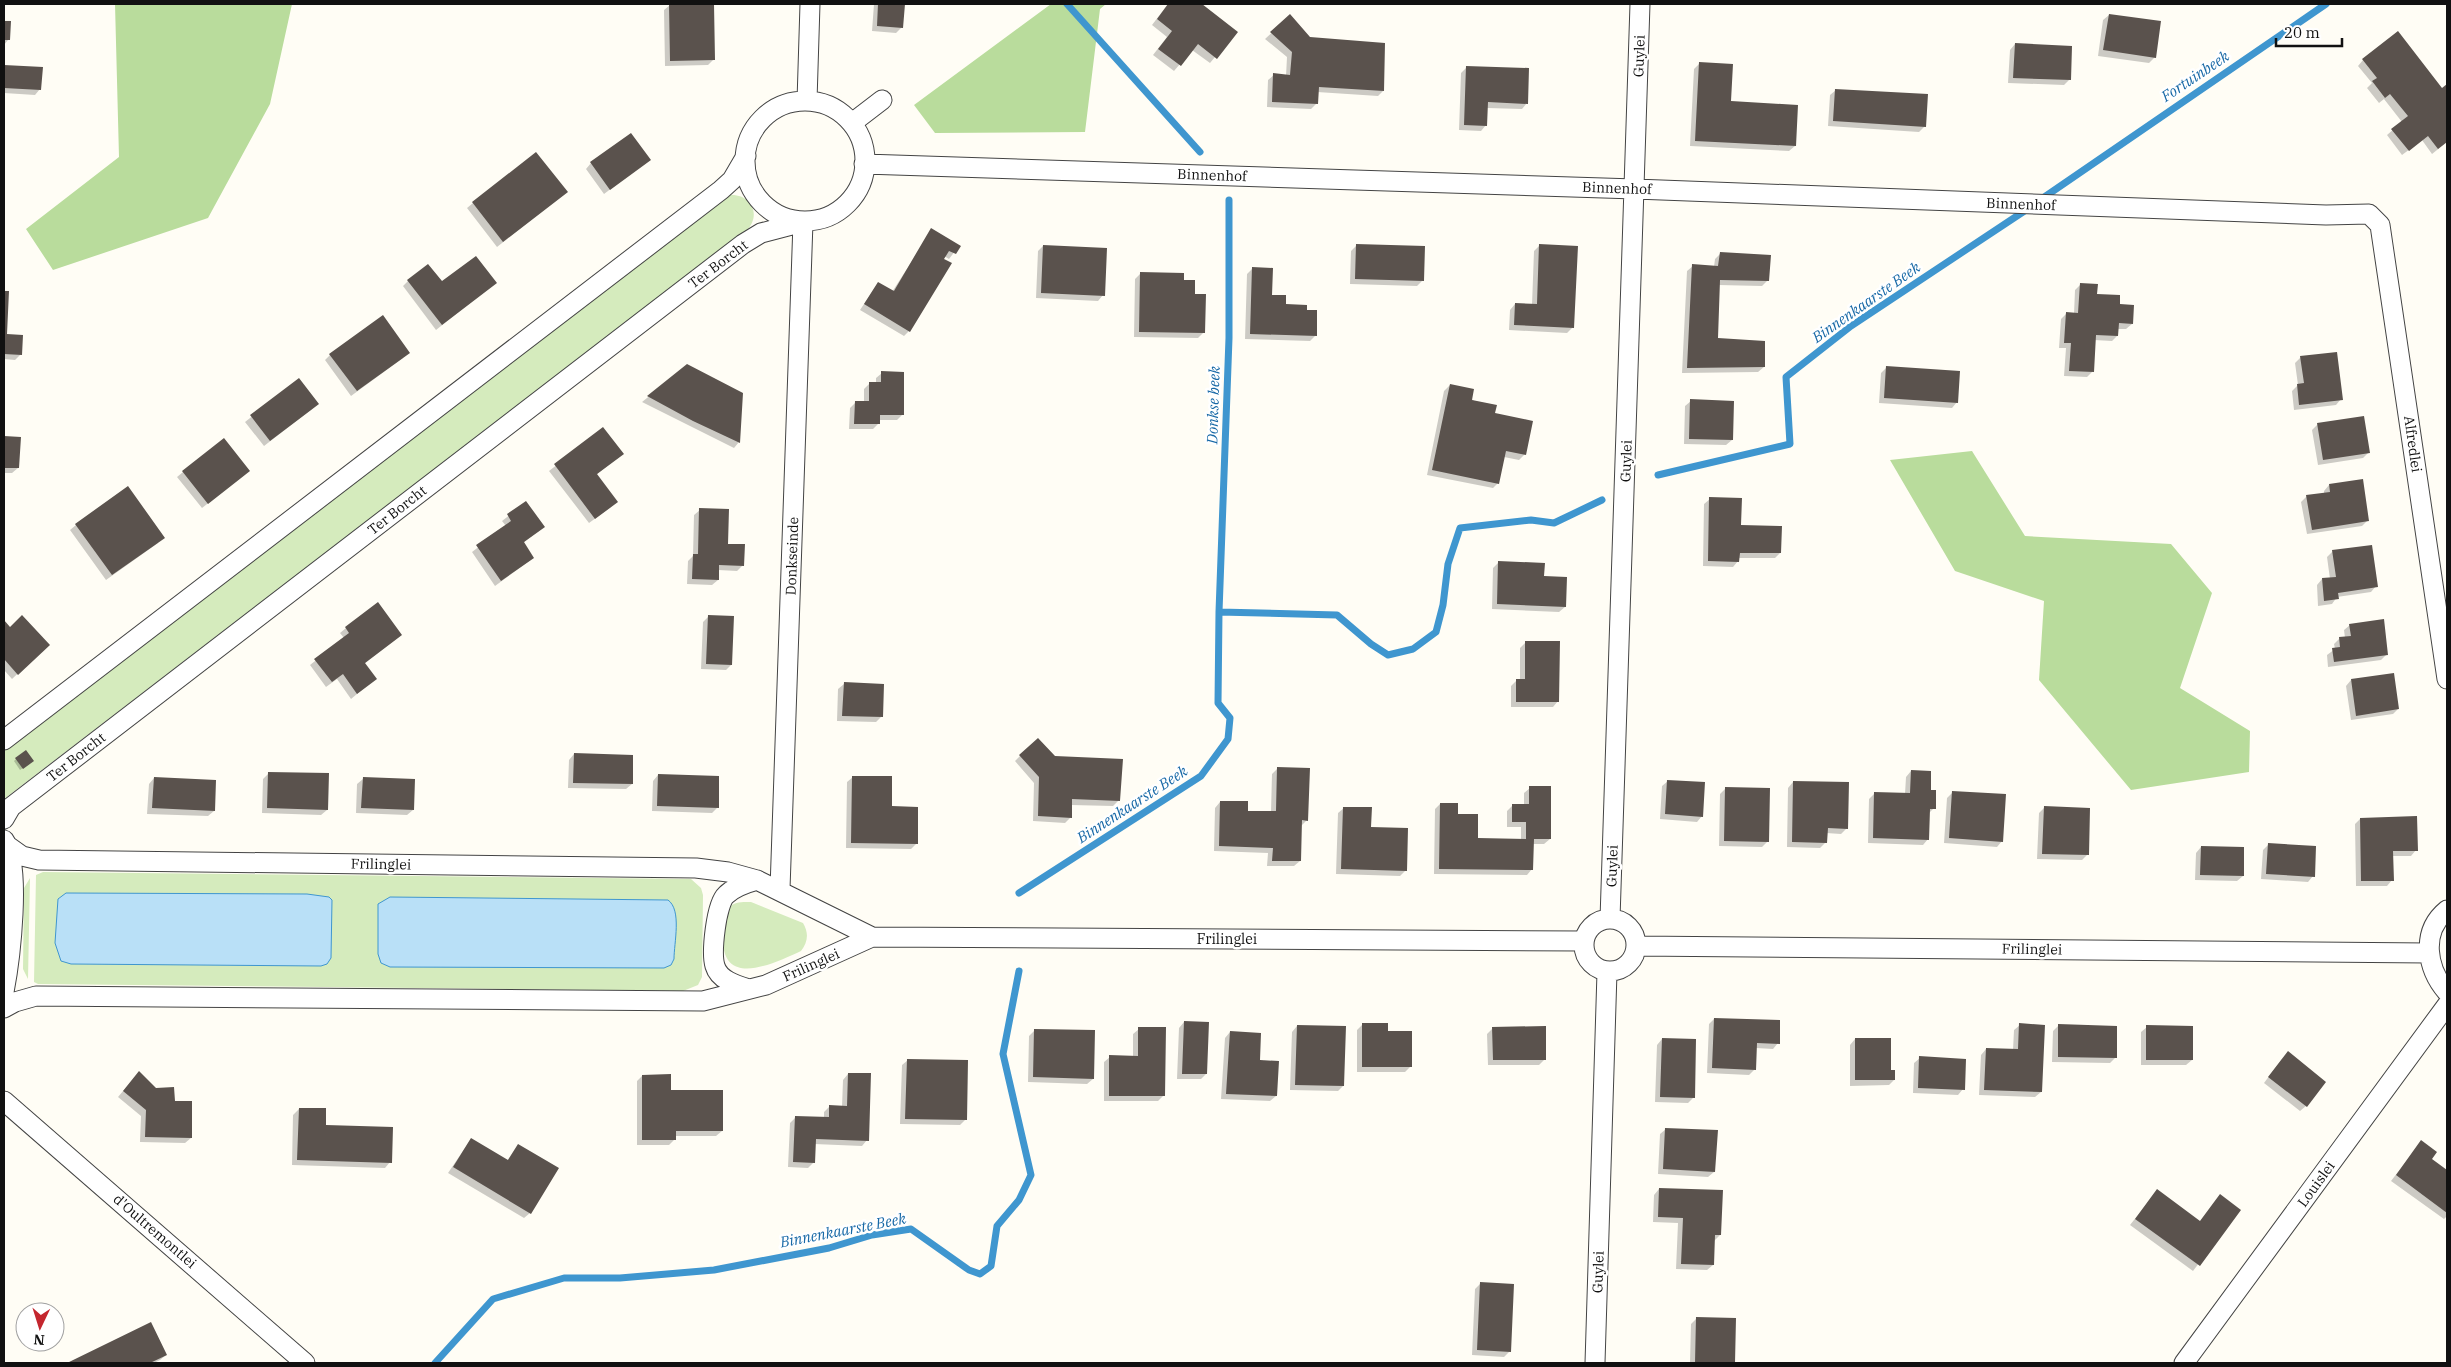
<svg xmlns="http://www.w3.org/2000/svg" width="2451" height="1367" viewBox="0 0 2451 1367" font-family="'IBM Plex Serif',serif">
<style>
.green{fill:#d5ebbd}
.forest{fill:#b9dc9c}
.water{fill:#b9e0f7;stroke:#3f96cf}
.shadow{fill:#0003}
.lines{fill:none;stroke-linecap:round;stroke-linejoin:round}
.stream{stroke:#3f96cf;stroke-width:7}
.building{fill:#5a524d}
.street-casing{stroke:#444;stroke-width:21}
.street{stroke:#fff;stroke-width:19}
.labels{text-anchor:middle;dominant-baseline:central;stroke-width:5;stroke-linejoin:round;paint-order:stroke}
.street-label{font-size:14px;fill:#111;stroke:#fff}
.water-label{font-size:15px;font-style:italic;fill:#1768a6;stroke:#fff}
</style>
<rect width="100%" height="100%" fill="#fffdf5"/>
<path class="green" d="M729 195C752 193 762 216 746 231L4 799V750L474 388Z
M43 872 691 879 701 888 703 895 702 977 698 985 683 991 38 984 34 982 36 875Z
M30 878 28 979 23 969 24 888Z
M751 902 803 923C809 933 808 942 801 951 775 963 724 988 723 941 723 930 722 917 729 908 734 901 744 902 751 902Z"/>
<path class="forest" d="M115 4H292L270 104 208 218 53 270 26 229 119 157Z
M1051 4H1106L1100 9 1085 132 935 133 914 105Z
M1972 451 2025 536 2171 544 2212 593 2180 688 2250 731 2249 772 2131 790 2039 680 2044 601 1955 571 1890 460Z"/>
<path class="water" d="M66 893 307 894 329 897 332 900 331 958 327 964 321 966 71 964 61 961 55 943 58 899Z
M390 897 668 900C682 910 674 943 674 959L671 965 664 968 390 967 381 963 378 954V904Z"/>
<path class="shadow" d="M713 4 714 59 708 65 665 66 664 10 670 5Z
M874 4H903L902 27 896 33 872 31Z
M1168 4H1200L1236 32 1210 63 1192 50 1174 71 1153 55 1167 37 1152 25Z
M2109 15 2155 57 2149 63 2098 56 2103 20Z
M1290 16 1310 39 1383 91 1378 96 1317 92V103L1311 109 1267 107 1268 80 1274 75 1286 76 1287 57 1265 39Z
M4 22H9L8 40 4 45Z
M2015 44 2070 79 2064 85 2008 83 2010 50Z
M2363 60 2442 90 2447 86V142L2432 154 2422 140 2402 155 2387 135 2402 122 2384 99 2379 103 2367 88 2372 83 2358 66Z
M1699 64 1730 102 1795 146 1789 151 1690 146 1694 69Z
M4 66 41 68 40 89 35 95 4 93Z
M1466 68 1527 103 1522 109 1487 108 1486 125 1481 131 1459 130 1461 73Z
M1836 90 1925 126 1919 132 1828 126 1830 95Z
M649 160 604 194 586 169 591 163Z
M566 192 497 247 467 208 473 203Z
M932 230 959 246 949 259 944 256 909 331 904 336 860 310 878 283 892 292Z
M1357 245 1422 281 1417 286 1350 284 1351 251Z
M1540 245 1573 327 1567 333 1509 330 1510 310 1515 304 1532 305 1534 251Z
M1043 246 1103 295 1098 301 1036 298 1038 251Z
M1720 254 1768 280 1762 286 1718 285 1717 340 1764 367 1758 372 1682 373 1687 271 1693 266 1714 267 1715 259Z
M1252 269 1271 296 1285 305 1315 336 1310 341 1245 339 1247 274Z
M1140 274 1183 281 1204 332 1198 338 1134 337 1135 279Z
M408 281 442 283H495L436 330 403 286Z
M2081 284 2096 295 2118 305 2132 324 2126 329H2118L2117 336 2112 341 2094 340 2092 372 2087 377 2064 376 2066 348H2059L2061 319 2067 313 2074 314 2075 290Z
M4 292H7L6 335 21 354 15 360 4 359Z
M330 355 403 358 351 396 325 360Z
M2301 357 2341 399 2336 405 2294 410 2292 391 2298 385 2295 363Z
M688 365 739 442 734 448 642 402Z
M1887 367 1957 402 1952 408 1879 403 1881 373Z
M882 373 902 415 897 420H879L878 424 873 429H849L850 408 856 402H864V389L870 383 876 384V378Z
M299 379 312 409 264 446 245 422Z
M1450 385 1494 414 1525 454 1519 460 1504 457 1498 483 1493 488 1427 475 1444 391Z
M1691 401 1732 440 1726 445 1684 444 1685 406Z
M2318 424 2368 453 2363 458 2318 465 2312 430Z
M603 429 622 454 596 475 611 507 589 523 549 471Z
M4 438H19L18 468 12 473H4Z
M183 472 243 476 202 508 177 477Z
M2329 485 2367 521 2362 526 2307 534 2301 502 2307 496 2324 494V491Z
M1710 499 1740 526 1780 553 1775 558H1738V561L1733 567 1703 566 1704 504Z
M526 502 543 527 523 543 533 558 495 586 472 552 506 526 502 521Z
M700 510 743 565 737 571 718 570V580L712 585 687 584 688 561 693 556 694 515Z
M76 525 158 543 106 580 70 530Z
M2333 551 2376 586 2371 592 2337 597 2332 604 2318 606 2317 585 2322 579H2330L2327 557Z
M1499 562 1543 577 1565 607 1559 612 1492 609 1493 568Z
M709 616 731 665 726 670 701 669 703 622Z
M4 622 10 628 48 645 12 679 4 670Z
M2350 625 2387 654 2381 660 2328 667 2327 655 2335 649 2334 644 2340 638H2345L2344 630Z
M346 628 401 635 364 664 375 679 351 699 337 679 326 687 310 665 344 638 340 633Z
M1526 642 1558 701 1553 707H1511V686L1517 680H1520V648Z
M2351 680 2398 709 2393 714 2351 720 2346 686Z
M844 684 881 717 876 722 837 721 838 689Z
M574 754 632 784 626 789 568 788 569 760Z
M1020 756 1054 757 1119 800 1113 806 1071 805V817L1065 823 1033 821 1034 783 1015 761Z
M16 759 30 763 20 770 14 761Z
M1278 768 1307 820 1301 826 1300 861 1294 866H1267L1268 853 1214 851 1215 808 1220 802 1247 812H1271L1272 774Z
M1911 771 1929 791 1934 808 1929 813 1928 839 1923 845 1868 843 1869 799 1875 793 1905 794 1906 777Z
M269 773 327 810 321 815 262 813 263 779Z
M658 775 717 808 712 813 652 811 653 781Z
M853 777 890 808 917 843 911 849 846 848 847 782Z
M154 778 214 811 208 816 147 814 149 784Z
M363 779 413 810 407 815 356 813 357 784Z
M1668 781 1702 816 1697 822 1660 819 1662 786Z
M1793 782 1847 828 1841 834 1826 833V842L1820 848 1787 847 1788 788Z
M1530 788 1550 839 1544 844H1532V869L1527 875 1434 874 1435 809 1440 804 1457 815 1477 840H1521V827H1507V811L1513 805 1524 806V793Z
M1726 788 1768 841 1762 847 1719 846 1720 794Z
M1953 792 2002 841 1997 847 1944 843 1947 798Z
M1344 808 1370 828 1406 870 1400 876 1336 874 1338 813Z
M2044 808 2087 855 2082 860 2037 859 2039 813Z
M2360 819 2416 850 2411 856H2392V880L2387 886H2356L2355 824Z
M2269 844 2313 876 2308 882 2261 879 2263 850Z
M2201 847 2243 876 2237 881 2195 880 2196 853Z
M1714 1019 1778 1043 1773 1049 1756 1048 1755 1069 1749 1075 1707 1073 1709 1024Z
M1184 1022 1206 1074 1201 1079H1177L1179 1028Z
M1362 1025 1387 1032 1411 1066 1405 1072H1357V1030Z
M2020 1025 2041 1092 2035 1097 1979 1095 1981 1055 1986 1049 2013 1050 2014 1030Z
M2059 1025 2115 1058 2110 1063 2052 1062 2053 1031Z
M1297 1026 1343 1086 1338 1091 1290 1090 1292 1032Z
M2147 1027 2192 1060 2186 1065H2141V1032Z
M1493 1028 1545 1059 1539 1065H1488L1487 1034Z
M1139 1029 1164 1095 1158 1101H1104V1062L1110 1057H1133V1034Z
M1035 1030 1093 1079 1087 1084 1028 1082 1029 1036Z
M1230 1032 1259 1062 1276 1096 1270 1101 1221 1099 1225 1038Z
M1662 1039 1693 1098 1688 1103 1655 1102 1657 1045Z
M1855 1039 1889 1071 1894 1080 1889 1085 1850 1086V1045Z
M1920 1058 1963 1089 1958 1095 1913 1093 1914 1063Z
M2282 1059 2306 1106 2300 1111 2264 1083Z
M908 1060 966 1119 960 1125 900 1124 902 1065Z
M848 1074 867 1140 862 1146 814 1144V1162L808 1168 788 1167 790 1123 795 1118H824V1112L830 1106 842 1107 843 1080Z
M642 1076 670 1092 722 1131 716 1136H674V1140L669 1145H637V1081Z
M134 1078 155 1089 174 1102 191 1138 185 1143 140 1142 141 1116 118 1097Z
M299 1109 325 1127 390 1162 385 1168 292 1165 293 1115Z
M1666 1129 1714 1172 1708 1177 1658 1174 1660 1134Z
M471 1139 507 1161 518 1145 530 1213 524 1218 448 1173Z
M2421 1142 2430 1159 2447 1171V1216L2444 1219 2391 1181Z
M1659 1189 1720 1235 1714 1241 1713 1265 1707 1270 1676 1269 1678 1223 1653 1222 1654 1195Z
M2157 1191 2200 1222 2220 1196 2239 1210 2193 1271 2130 1225Z
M1480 1284 1510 1351 1504 1357 1472 1355 1475 1289Z
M1696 1319H1735L1734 1363H1690L1691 1324Z
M150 1324 166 1355 160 1360 154 1363H70Z"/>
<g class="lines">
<path class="stream" d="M1067 4 1200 152
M2040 200 2326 4
M1658 475 1790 444 1786 377 1851 326 2029 208
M1219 612 1229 338V200
M1019 893 1201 776 1228 739 1230 718 1218 703 1219 612 1337 615 1371 644 1388 655 1413 649 1436 632 1443 605 1448 564 1460 528 1531 520 1554 523 1602 500
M435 1363 493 1299 564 1278H620L714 1270 829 1248 872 1235 911 1229 969 1270 980 1274 991 1266 997 1226 1019 1200 1031 1175 1003 1054 1019 971"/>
</g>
<path class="building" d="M669 4H714L715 60 670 61Z
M878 4H905L903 28 877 26Z
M1168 4H1202L1238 32 1217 59 1198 44 1181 66 1158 49 1172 31 1157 19Z
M1290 14 1310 37 1385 43 1384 91 1319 87 1318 104 1272 102 1273 73 1290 75 1292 52 1270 32Z
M2109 14 2161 21 2156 58 2103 50Z
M4 21H11L10 40H4Z
M2398 31 2442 88 2447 84V142L2438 149 2428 136 2409 151 2391 129 2408 116 2390 94 2385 98 2372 81 2377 78 2362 59Z
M2015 43 2072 46 2071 80 2013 78Z
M1699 62 1733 64 1731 101 1798 105 1796 146 1695 141Z
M4 65 43 67 41 90 4 88Z
M1466 66 1529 68 1528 104 1488 102 1487 126 1464 125Z
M1835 89 1928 94 1926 127 1833 121Z
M631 133 651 160 610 190 590 162Z
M536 152 568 192 503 242 472 202Z
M931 228 961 246 956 254 949 251 944 259 952 263 910 332 864 304 878 282 894 291Z
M1356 244 1425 246 1424 281 1355 279Z
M1539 244 1578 246 1574 328 1514 325 1515 303 1537 304Z
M1043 245 1107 248 1105 296 1041 293Z
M1720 252 1771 255 1769 281 1720 280 1718 338 1765 341V367L1687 368 1692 264 1718 266Z
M476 256 497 283 442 325 407 280 428 264 442 281Z
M1252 267 1273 268 1272 295H1286V304L1307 305V310H1317V336L1250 334Z
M1140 272 1184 273V280H1195V294H1206L1205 333 1139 332Z
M2080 283 2098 284 2097 294 2120 295V304L2134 305 2133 324 2119 323 2118 336 2096 335 2094 372 2069 371 2071 343H2064L2066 312 2078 313Z
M4 291H9L7 334 23 335 22 355 4 354Z
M383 315 410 353 357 391 329 354Z
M2337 352 2343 400 2299 405 2297 384 2304 383 2300 356Z
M687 364 743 393 740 443 693 421 647 396Z
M1886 366 1960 371 1958 403 1884 398Z
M881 371 904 372V415H880V424H854L855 401H869V382H881Z
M299 378 319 404 270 441 250 415Z
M1450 384 1474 389 1472 400 1497 405 1495 413 1533 421 1526 455 1506 451 1499 484 1432 470Z
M1690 399 1734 401 1733 440 1689 439Z
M2364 416 2370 453 2323 460 2317 423Z
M603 427 624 454 597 474 618 502 595 519 554 464Z
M4 436 21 437 19 468H4Z
M224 438 250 471 208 504 182 471Z
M2363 479 2369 521 2312 530 2306 495 2330 492 2329 484Z
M128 486 165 538 112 575 75 524Z
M1709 497 1742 498 1741 525 1782 526 1781 553H1740L1739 562 1708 561Z
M526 501 545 527 524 542 534 558 501 581 476 545 511 521 507 514Z
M699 508 729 509 728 544H745L744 566 719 565V580L692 579 693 554H698Z
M2372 545 2378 587 2338 593 2339 599 2324 601 2322 578 2336 577 2332 550Z
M1498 561 1545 563 1544 576 1567 577 1566 607 1497 604Z
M378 602 402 635 365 663 377 679 357 694 343 674 332 682 314 659 349 633 345 627Z
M22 615 50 645 18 675 4 659V620L10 627Z
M708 615 734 616 732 665 706 664Z
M2384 619 2388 655 2334 662 2332 648 2340 647 2339 637 2351 636 2349 624Z
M1525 641H1560L1559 702H1516V679H1525Z
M2394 673 2399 709 2356 716 2351 679Z
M844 682 884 684 883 717 842 716Z
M1038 738 1055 756 1123 759 1120 801 1072 799V818L1038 816 1039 777 1019 755Z
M26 750 34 761 23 769 15 758Z
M574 753 633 755V784L573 783Z
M1277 767 1310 768 1308 821 1302 820 1301 861H1272L1273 848 1219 846 1220 801H1248V811H1276Z
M1911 770 1931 771V790H1936V809H1930L1929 840 1873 838 1874 792 1910 793Z
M268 772 329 773 328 810 267 808Z
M658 774 719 776V808L657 806Z
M852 776H892V806L918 807V844L851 843Z
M154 777 216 780 215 811 152 808Z
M363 777 415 779 414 810 361 808Z
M1667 780 1705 782 1703 817 1665 814Z
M1793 781 1849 782 1848 829 1828 828 1827 843 1792 842Z
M1529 786H1551V839H1534L1533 870 1439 869 1440 803H1458V814H1478V838L1526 839V822H1512V804H1529Z
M1725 787 1770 788 1769 842 1724 841Z
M1952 791 2006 794 2003 842 1949 838Z
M2044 806 2090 808 2089 855 2042 854Z
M1343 807H1372L1371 827 1408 828 1407 871 1341 869Z
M2417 816 2418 851H2393L2394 881H2361L2360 818Z
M2268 843 2316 846 2315 877 2266 874Z
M2201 846 2244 847V876L2200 875Z
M1714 1018 1780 1020V1044L1757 1043 1756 1070 1712 1068Z
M1184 1021 1209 1022 1207 1074H1182Z
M1362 1023H1388V1031H1412V1067H1362Z
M2019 1023 2045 1025 2042 1092 1984 1090 1986 1048 2018 1049Z
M2058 1024 2117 1026V1058L2058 1057Z
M1297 1025 1346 1026 1344 1086 1295 1085Z
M2146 1025 2193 1026V1060H2146Z
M1546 1026V1060H1493L1492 1027Z
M1138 1027H1166L1165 1096H1109V1055L1138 1056Z
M1034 1029 1095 1030 1094 1079 1033 1077Z
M1230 1031 1261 1033 1260 1060 1279 1061 1277 1096 1226 1094Z
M1662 1038 1696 1039 1695 1098 1660 1097Z
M1855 1038H1891V1070H1895V1080H1855Z
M2288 1051 2326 1082 2307 1107 2268 1077Z
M1919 1056 1966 1059 1965 1090 1918 1088Z
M907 1059 968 1060 967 1120 905 1119Z
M139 1071 156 1088 174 1087 175 1101H192V1138L145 1137 146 1110 123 1091Z
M848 1073H871L869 1141 816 1139 815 1163 793 1162 795 1116 829 1117V1105L847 1106Z
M671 1074V1090H723V1131H676V1140H642V1075Z
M299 1108H326V1125L393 1127 392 1163 297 1160Z
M1665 1128 1718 1130 1715 1172 1663 1169Z
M471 1138 508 1160 518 1144 559 1168 531 1214 453 1167Z
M2421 1140 2437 1152 2432 1159 2447 1170V1213L2396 1175Z
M1659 1188 1723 1190 1721 1235H1715L1714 1265 1681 1264 1683 1218 1658 1217Z
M2157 1189 2200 1221 2220 1194 2241 1210 2200 1266 2135 1219Z
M1480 1282 1514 1284 1511 1352 1477 1350Z
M1696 1317 1736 1318 1735 1363H1695Z
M151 1322 167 1355 150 1363H67Z"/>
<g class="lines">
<g class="street-casing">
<path id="street" d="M807 101 810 4
M745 161a60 60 0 1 1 120 0a60 60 0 1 1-120 0Z
M852 123 882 100
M864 164 1635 189 2326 215 2369 214 2380 225 2447 679
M4 740 721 190 732 180 746 156
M4 819 11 807 743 244 761 233 803 222
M8 846 22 856 39 860 696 868 728 872 757 880 872 937
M780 889 803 222
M2447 910C2420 932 2427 969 2447 992
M1584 945a26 26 0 1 1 52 0a26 26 0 1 1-52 0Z
M1610 919 1640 4
M1636 946 2428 953
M749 989C736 985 719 980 715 966 711 953 716 904 726 895 734 887 746 883 757 880
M4 992C10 961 22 865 4 840
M4 1008 15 1002 36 996 703 1001 766 985 872 937 1583 941
M4 1101 305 1363
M1595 1363 1607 972
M2184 1363 2447 1005"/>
</g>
<use href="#street" class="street"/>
</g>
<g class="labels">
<g class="street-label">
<text transform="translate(1639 56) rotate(-88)">Guylei</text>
<text transform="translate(1212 175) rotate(2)">Binnenhof</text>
<text transform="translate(1617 188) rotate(2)">Binnenhof</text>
<text transform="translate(2021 204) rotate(2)">Binnenhof</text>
<text transform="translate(718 264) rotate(-37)">Ter Borcht</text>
<text transform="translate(2413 444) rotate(82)">Alfredlei</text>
<text transform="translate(1626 461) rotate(-88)">Guylei</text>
<text transform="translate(397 510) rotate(-38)">Ter Borcht</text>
<text transform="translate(792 556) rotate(-88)">Donkseinde</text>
<text transform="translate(76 757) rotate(-38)">Ter Borcht</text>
<text transform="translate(381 864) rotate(1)">Frilinglei</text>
<text transform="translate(1612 866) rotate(-88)">Guylei</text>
<text x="1227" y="939">Frilinglei</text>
<text transform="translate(2032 949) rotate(1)">Frilinglei</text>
<text transform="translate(811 965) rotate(-24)">Frilinglei</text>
<text transform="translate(2316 1184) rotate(-54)">Louislei</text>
<text transform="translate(155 1231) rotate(41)">d'Oultremontlei</text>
<text transform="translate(1598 1272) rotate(-88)">Guylei</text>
</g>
<g class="water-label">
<text transform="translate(2195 76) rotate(-34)">Fortuinbeek</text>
<text transform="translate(1866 302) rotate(-35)">Binnenkaarste Beek</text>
<text transform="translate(1213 405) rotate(-88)">Donkse beek</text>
<text transform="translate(1132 804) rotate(-33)">Binnenkaarste Beek</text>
<text transform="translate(843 1230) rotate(-11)">Binnenkaarste Beek</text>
</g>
</g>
<rect width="2451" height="1367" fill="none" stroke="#111111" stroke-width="10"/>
<g transform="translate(40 1327) rotate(184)"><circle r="24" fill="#ffffff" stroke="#a0a0a0"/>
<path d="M0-4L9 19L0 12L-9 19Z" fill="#c4262e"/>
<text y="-8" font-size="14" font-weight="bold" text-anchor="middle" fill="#111111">N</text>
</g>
<path d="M2276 38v8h66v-8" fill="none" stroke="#111111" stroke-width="2.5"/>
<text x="2284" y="38" font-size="15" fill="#111111" stroke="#ffffff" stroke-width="4" paint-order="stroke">20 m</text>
</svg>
